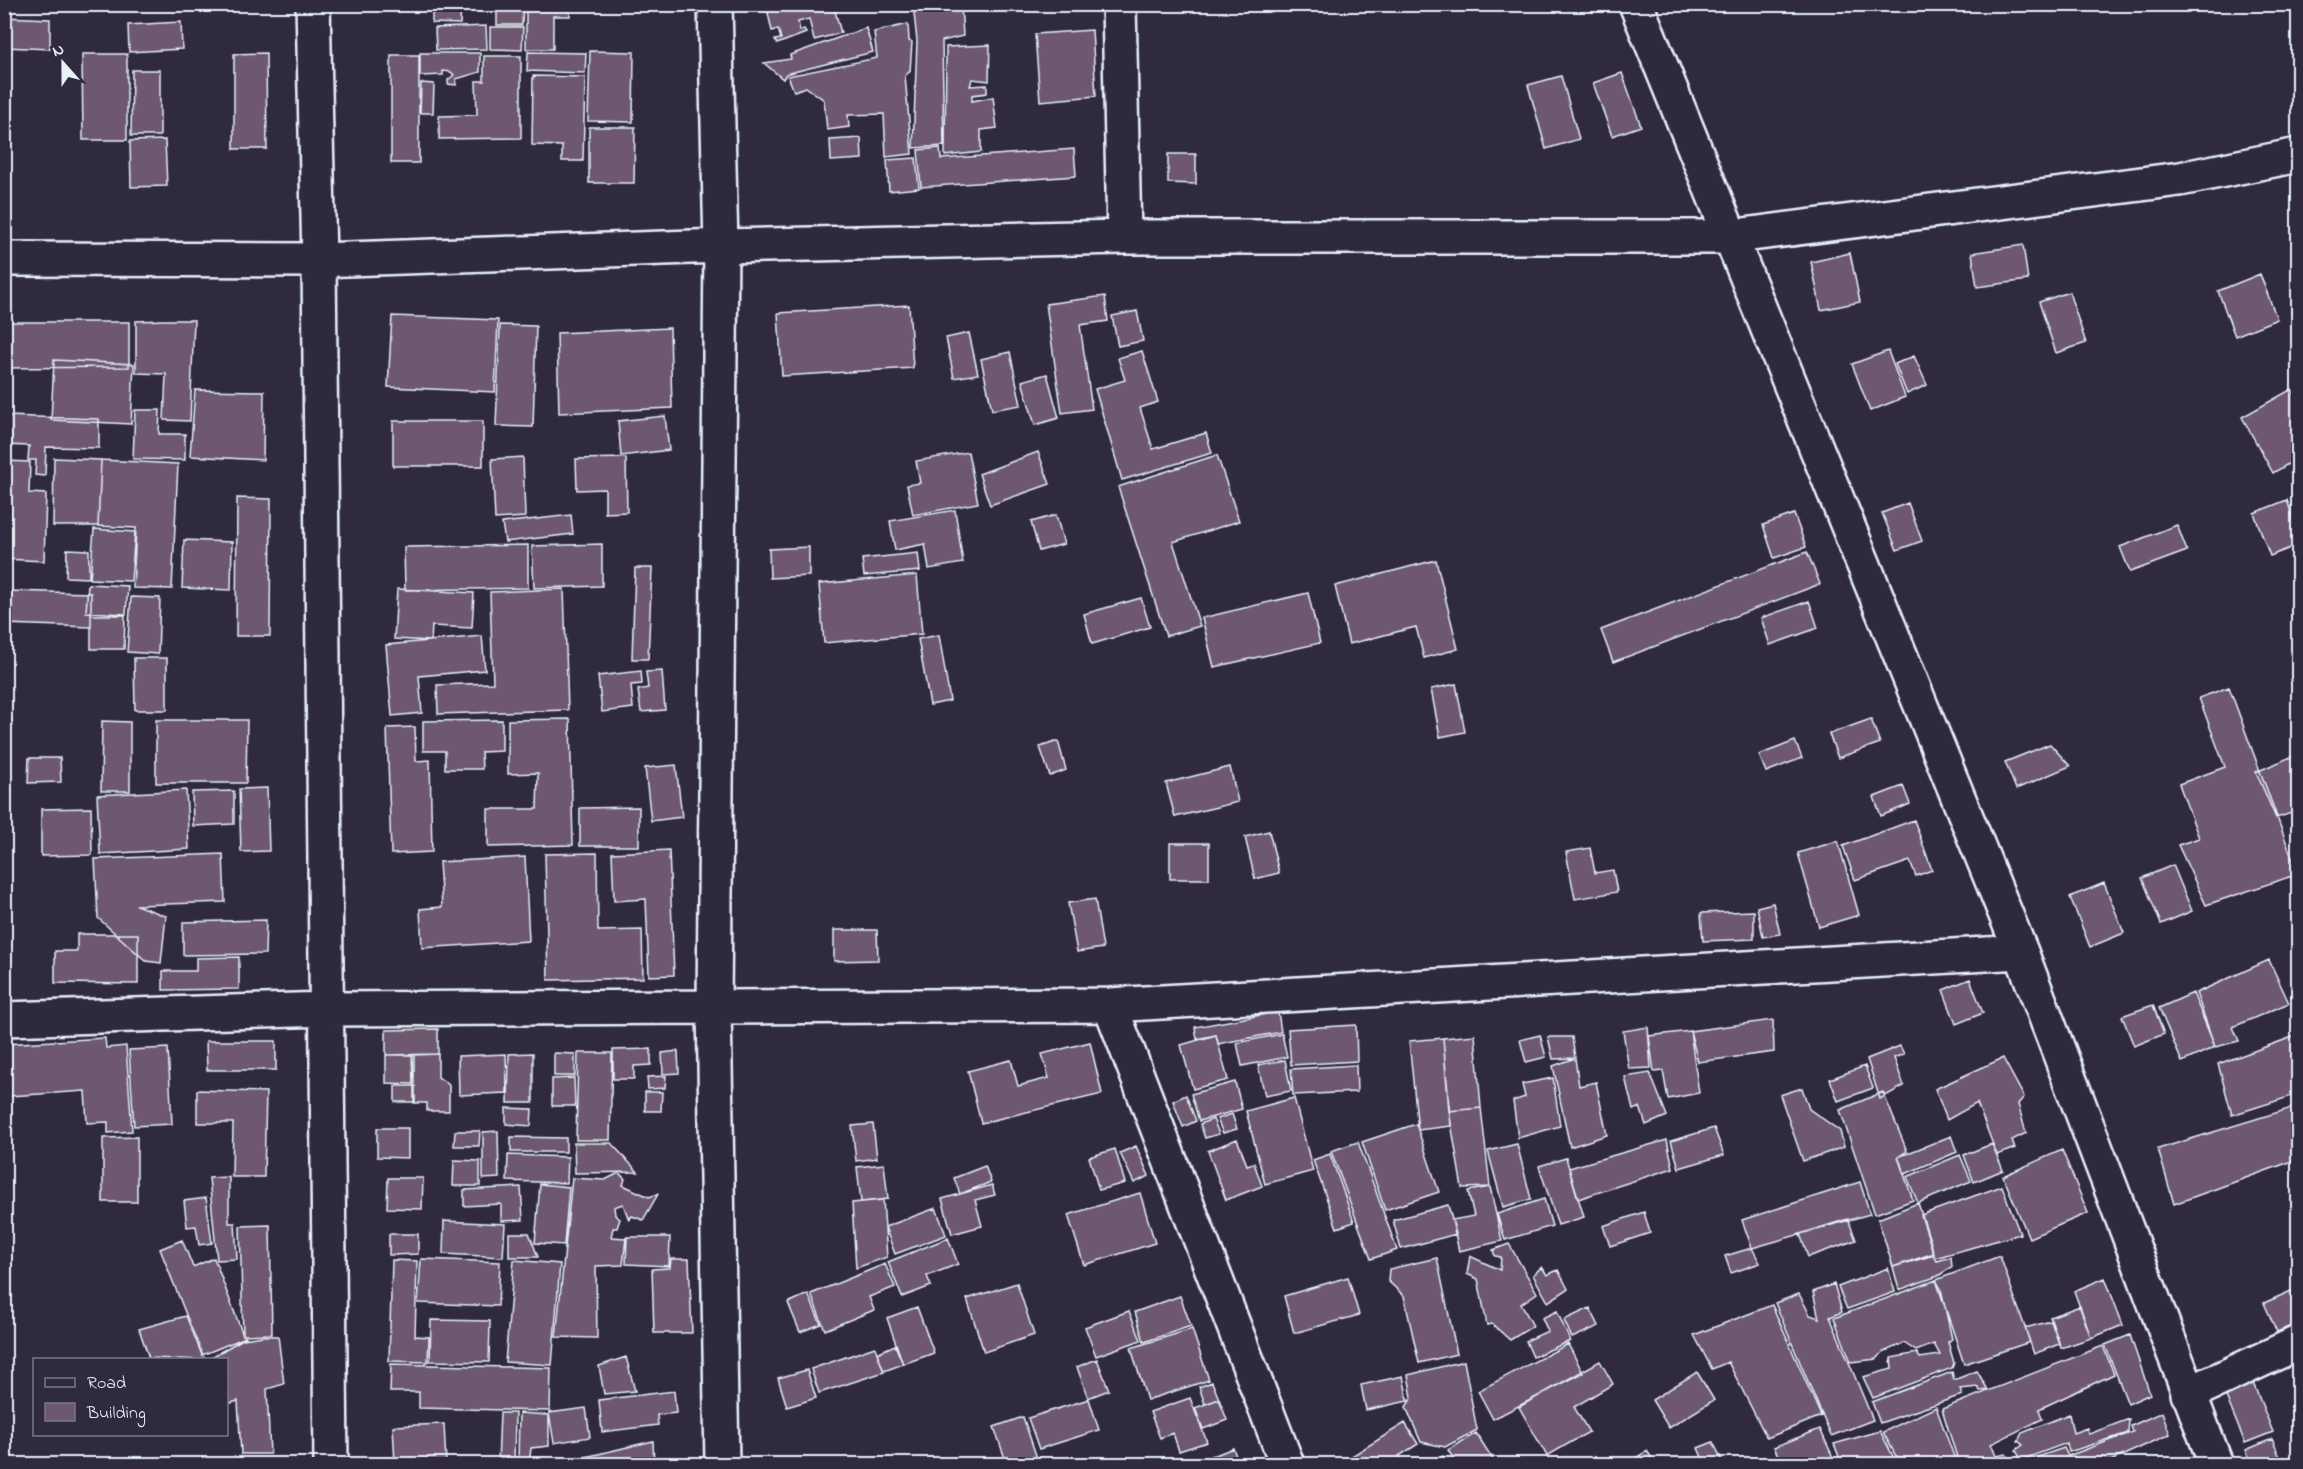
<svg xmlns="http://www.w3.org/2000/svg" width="2303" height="1469" viewBox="0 0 2303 1469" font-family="'Indie Flower',sans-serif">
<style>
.building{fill:#6d5870;stroke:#e8f1f8;stroke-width:1.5}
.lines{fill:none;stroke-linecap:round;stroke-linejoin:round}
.minor-casing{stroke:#e8f1f8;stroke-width:38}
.minor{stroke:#2f2a3d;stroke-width:33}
</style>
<rect width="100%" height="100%" fill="#2f2a3d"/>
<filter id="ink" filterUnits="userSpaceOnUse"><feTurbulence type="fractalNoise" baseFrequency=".0167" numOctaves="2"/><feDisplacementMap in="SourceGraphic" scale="12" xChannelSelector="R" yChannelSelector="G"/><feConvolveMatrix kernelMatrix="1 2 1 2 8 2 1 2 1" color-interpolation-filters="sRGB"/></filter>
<g filter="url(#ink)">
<path class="building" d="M448 4H461L460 24 432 23V7L448 8Z
M497 4H523L522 25H497Z
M526 4H570V16H553V49H526Z
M766 4H860L835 11 841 33 814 40 809 19 798 22 800 31 804 29 806 33 777 44 775 40 781 39 778 29 772 31Z
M913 4H961L963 36 942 41 944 146 913 148 917 41Z
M969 4H1073V6L1007 13V5L970 9Z
M4 17 50 19V49L4 47Z
M181 22 182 49 129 52 128 25Z
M908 24 909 41 912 42 910 71 905 76 912 154 886 157 884 114 848 115 849 127 827 130 824 100 806 87 794 91 788 76 877 58 874 32Z
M486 26 487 49 436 50 435 28Z
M490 27H523L522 50 490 49Z
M866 28 873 52 786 74 783 79 764 63 791 59 790 55Z
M1092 30 1096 96 1040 101 1035 34Z
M990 45 989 81 972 79 970 86 987 85V93L972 95V101L993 97 997 128 981 130V152L945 156 946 47Z
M590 51 634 52 633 122 588 121Z
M528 52 586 53 585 73 527 71Z
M266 53 267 149H234V54Z
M420 53H480V72L456 79V85L448 84V80L454 75 451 72 443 71V75L420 76Z
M82 54H127V140H83Z
M391 55H419V163H391Z
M484 56H521V138L439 139V116L477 115 476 81H484Z
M132 70H160V136H131Z
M1622 73 1641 126 1612 136 1593 83Z
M533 76 585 77 583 161H562V146L532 145Z
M1561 76 1579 139 1546 149 1528 85Z
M421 83 434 84 433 113H420Z
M589 127H635L634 183H589Z
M861 138 862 159 831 161 830 140Z
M165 140 167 186 131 187 130 141Z
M940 148 941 159 1074 149 1076 176 921 187 918 150Z
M1168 154H1196V184L1168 183Z
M916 158 919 188 889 191 887 160Z
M2023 245 2028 280 1977 287 1972 253Z
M1850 253 1860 302 1821 310 1811 262Z
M2260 274 2277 319 2235 336 2218 291Z
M2069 292 2086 343 2056 353 2039 302Z
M1105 296 1108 321 1080 325 1092 409 1062 413 1046 304Z
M909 305 913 368 782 376 778 313Z
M1137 311 1143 341 1118 346 1112 316Z
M392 316 498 320 495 392 388 387Z
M165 320H194L190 421 164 420 166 374 136 373V321Z
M4 322H129V367L4 368Z
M500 325 536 326 533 427 496 426Z
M670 328 672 408 559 413 557 333Z
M969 333 978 374 954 378 946 338Z
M1142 351 1158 402 1140 408 1153 449 1206 433 1212 453 1122 480 1095 389 1125 380 1118 358Z
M1888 351 1905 397 1870 411 1852 364Z
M1010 352 1021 405 992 410 981 359Z
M1914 356 1927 385 1907 394 1895 364Z
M54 360 134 364 131 424 51 420Z
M1047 374 1059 418 1035 425 1022 381Z
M2292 389 2298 400V458L2273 473 2242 417Z
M195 390 264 391 263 460 190 456Z
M135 410H160L159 434H185V460L133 459Z
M4 416 99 419V448L46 447 45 476 35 475 36 460H28L29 446 4 445Z
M665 416 669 450 621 456 618 421Z
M393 421H483V466H393Z
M968 452 978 503 913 515 907 485 920 483 916 461Z
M1038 452 1050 484 990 505 979 474Z
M1217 455 1239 521 1173 542 1200 626 1166 636 1118 487Z
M523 457 525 517 495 519 492 459Z
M54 458 101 460 98 526H53Z
M626 458 627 512 605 513V489L577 490 576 459Z
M101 460 178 464 172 589 133 588 136 528 98 526Z
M4 461 30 462 29 493 46 494 44 561 4 559Z
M237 498 271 499 270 636H236Z
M2287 500 2298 533V545L2270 556 2254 513Z
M1908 503 1922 541 1897 550 1882 513Z
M955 510 963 563 929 569 925 544 895 550 890 521Z
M1794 514 1806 547 1774 558 1763 525Z
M571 515 573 534 505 542 502 523Z
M1056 515 1064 544 1039 551 1031 522Z
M2177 525 2187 551 2130 572 2120 547Z
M94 529 135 532 131 581 90 579Z
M184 540 232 542 231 590 182 588Z
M602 544V586L534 588 532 546Z
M528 545V588L405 590 404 547Z
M809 547V576L770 578 769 549Z
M67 549 89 550V578L66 577Z
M1807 552 1820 584 1613 662 1601 630Z
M918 553 920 571 864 576 862 559Z
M1436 560 1458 649 1424 658 1416 627 1349 644 1335 586Z
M635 568H652L648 659H632Z
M917 575 922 634 824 643 819 584Z
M88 584 128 586 126 614 86 612Z
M397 589 474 593 472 628 432 626 431 641 394 639Z
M564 589 568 710 438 714 437 685 493 683 490 592Z
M4 591 91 593V627L4 624Z
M1308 593 1320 643 1214 667 1202 618Z
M131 597 160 598 158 654 127 652Z
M1141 598 1150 627 1092 644 1084 614Z
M1809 601 1818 628 1770 645 1761 618Z
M91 615H125L124 649H91Z
M939 635 950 701 930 705 918 639Z
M482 636 485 670 419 676 422 713 392 716 386 645Z
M134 658H167V710H135Z
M641 671 642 684 631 685 633 708 602 712 598 676Z
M662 671 665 710 641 712 638 690 648 688 646 672Z
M1456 684 1465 732 1440 737 1431 689Z
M2229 687 2298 874 2206 905 2178 845 2199 838 2179 784 2225 767 2199 698Z
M570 719 573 845 488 847V809H537L538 773 508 774V720Z
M1871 719 1880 743 1838 758 1829 734Z
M156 720H247L246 783H156Z
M502 720V751L481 752 482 769H445V751H423V721Z
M102 721 130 722V791H101Z
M415 727 416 761 430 760 432 852 391 854 387 728Z
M1058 741 1066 770 1050 776 1040 747Z
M1795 741 1802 758 1766 772 1759 755Z
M2050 744 2070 766 2016 789 2005 762Z
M2298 754V811L2276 818 2256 772Z
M29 758H60L61 782 28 783Z
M676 765 682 817 651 821 645 768Z
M1230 767 1238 802 1175 817 1166 783Z
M1903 786 1910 804 1881 816 1874 797Z
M267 788 269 851 241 852 239 789Z
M186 790 189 849 100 854 97 795Z
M234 791V824L193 826 192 792Z
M639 807V846H580V808Z
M91 808 92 855 41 856V809Z
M1914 820 1932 870 1916 876 1910 861 1855 880 1843 846Z
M1269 831 1279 873 1255 879 1245 837Z
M1838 841 1859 915 1819 927 1798 853Z
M1170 843H1209V879H1170Z
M1590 848 1595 873 1613 870 1617 892 1575 899 1566 852Z
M669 850 674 975 649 976 646 899 614 901 612 853Z
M597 853 598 931 642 930 643 978 548 980 545 854Z
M223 854 225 902 136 905 166 916 161 963 146 961 98 918 95 859Z
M525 857 529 941 422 948 420 909 442 907 439 862Z
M2173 865 2192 911 2161 924 2142 878Z
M2104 883 2124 933 2090 947 2070 897Z
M1095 899 1103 948 1077 952 1068 903Z
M1773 903 1780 934 1763 937 1757 907Z
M1754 911V939L1703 941 1701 913Z
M266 920 265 954 183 955V922Z
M834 930H877L878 960 834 961Z
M77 934H138V984L55 983V951H77Z
M239 957V989L163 990V971H196V958Z
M2269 960 2289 1003 2233 1027 2239 1041 2215 1047 2196 993Z
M1970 979 1983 1013 1956 1024 1943 990Z
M2193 993 2215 1047 2182 1062 2159 1008Z
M2153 1005 2164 1034 2134 1046 2122 1016Z
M1278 1012 1281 1032 1218 1044 1216 1035 1197 1039 1195 1027Z
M1773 1020 1774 1052 1698 1062 1690 1031Z
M1356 1025 1357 1061 1291 1065 1288 1029Z
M1648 1027 1651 1068 1629 1069 1623 1031Z
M438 1029V1054L386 1055V1030Z
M1690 1031 1699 1093 1668 1099 1663 1071 1654 1072 1649 1036Z
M1282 1034 1287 1057 1242 1066 1237 1043Z
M1216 1035 1228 1080 1193 1089 1181 1045Z
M1475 1035 1481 1108 1449 1111 1443 1038Z
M1540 1035 1546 1057 1526 1062 1520 1040Z
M2298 1035V1094L2232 1115 2218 1064Z
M1548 1037H1572L1575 1058 1553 1059Z
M105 1038 106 1048 126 1046 132 1131 108 1133V1122L87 1123 85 1091 10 1096 12 1134 4 1135V1044Z
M1443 1038 1451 1126 1418 1130 1409 1041Z
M206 1041H276V1070H207Z
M1090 1042 1102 1094 981 1123 968 1071 1011 1060 1018 1086 1049 1078 1042 1054Z
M1900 1046 1904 1054 1894 1058 1904 1086 1880 1099 1867 1059Z
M168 1048 172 1124 134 1126 129 1050Z
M651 1049V1065L634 1066V1079H613V1050Z
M678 1051 679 1073 663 1074 662 1053Z
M533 1053V1103H508L509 1054Z
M554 1053 575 1054V1076H554Z
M578 1053H612L610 1140H576Z
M438 1054V1077L449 1085V1111H427V1103H414V1055Z
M506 1054 507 1093 459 1095 458 1056Z
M386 1055H412L413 1084 386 1083Z
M1575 1058 1579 1086 1596 1082 1607 1135 1570 1147 1553 1066Z
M2003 1058 2024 1097 2018 1104 2026 1133 2012 1140 2015 1148 1997 1155 1977 1103 1947 1120 1935 1089Z
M1285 1060 1291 1091 1265 1096 1258 1065Z
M1356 1065 1357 1092 1293 1095 1291 1069Z
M1865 1066 1873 1088 1838 1101 1830 1079Z
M1650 1073 1667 1116 1646 1125 1640 1107 1633 1110 1625 1077Z
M666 1076 665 1088 648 1089 647 1077Z
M574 1078 575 1106H552V1079Z
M1553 1078 1560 1126 1518 1138 1513 1101 1525 1097 1522 1084Z
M1235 1082 1242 1109 1199 1121 1191 1094Z
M395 1086H415V1102H395Z
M1802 1088 1809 1109 1840 1131 1844 1147 1803 1161 1780 1095Z
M197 1090 266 1092 264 1177H232L233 1123H197Z
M645 1092H662L661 1111H645Z
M1883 1092 1907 1151 1898 1157 1913 1200 1875 1214 1840 1110Z
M1186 1095 1196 1121 1183 1127 1173 1101Z
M1294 1098 1313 1171 1265 1184 1246 1111Z
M2298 1106V1159L2174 1204 2158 1149Z
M506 1108 532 1109 531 1126 506 1124Z
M1481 1108 1490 1187 1462 1188 1449 1111Z
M1232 1114 1237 1129 1223 1133 1217 1119Z
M1213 1119 1219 1134 1205 1138 1200 1124Z
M873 1124 877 1158 856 1161 852 1126Z
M1416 1124 1439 1192 1385 1210 1362 1142Z
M377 1128H408V1158L377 1157Z
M1714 1128 1724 1155 1679 1168 1671 1141Z
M455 1131H480L479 1146H454Z
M498 1131 499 1178 483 1179V1132Z
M1951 1136 1957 1152 1905 1174 1898 1157Z
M137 1137V1202H103V1138Z
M511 1137 566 1138V1152H511Z
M1237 1139 1247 1165 1254 1163 1262 1186 1226 1200 1208 1151Z
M1667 1140 1673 1168 1578 1199 1569 1168Z
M1358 1142 1397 1250 1371 1259 1331 1151Z
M574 1143H611L638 1172 575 1173Z
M1517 1144 1531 1199 1503 1207 1488 1151Z
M1992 1144 2003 1170 1974 1182 1964 1155Z
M1136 1146 1149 1176 1134 1183 1120 1153Z
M1115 1149 1125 1183 1099 1190 1089 1157Z
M2062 1150 2088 1213 2029 1238 2003 1176Z
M1330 1154 1354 1222 1337 1228 1313 1160Z
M508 1155 568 1157 567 1183 507 1181Z
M1960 1155 1971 1181 1918 1203 1907 1177Z
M1566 1158 1584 1217 1558 1225 1539 1166Z
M454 1160 480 1161V1186H453Z
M884 1164 888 1199 861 1202 857 1167Z
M985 1166 991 1182 960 1194 954 1178Z
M619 1173 625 1179 623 1185 649 1197 658 1194 643 1220 632 1216 629 1220 623 1204 614 1207 615 1215 620 1219 617 1228H613L611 1237 626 1238 623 1265 596 1266 597 1338 556 1337 572 1178 605 1180Z
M229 1177V1223H235L237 1259 217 1260 209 1178Z
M388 1178H423L422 1209 387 1208Z
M1860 1182 1870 1214 1752 1248 1742 1220Z
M540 1184 569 1187 564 1245 535 1243Z
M992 1185 995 1195 975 1200 982 1226 952 1234 942 1199Z
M2002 1186 2020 1234 1935 1258 1921 1215Z
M521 1187 523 1220 501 1221V1204L464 1206V1190Z
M1490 1187 1502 1241 1459 1251 1452 1220 1474 1216 1468 1191Z
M1140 1193 1155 1243 1084 1265 1068 1215Z
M206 1198 212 1243 199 1245 196 1226 187 1227 184 1201Z
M1544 1199 1552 1226 1505 1240 1497 1214Z
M883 1200 887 1257 856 1268 852 1203Z
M1918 1203 1934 1253 1893 1267 1878 1219Z
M1448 1205 1456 1234 1401 1249 1393 1220Z
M936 1208 946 1235 895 1254 885 1227Z
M1644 1212 1650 1233 1610 1246 1603 1226Z
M1848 1219 1856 1240 1808 1257 1800 1234Z
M444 1221 505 1224 503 1257 443 1254Z
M270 1225 272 1334 243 1335 240 1226Z
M509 1233H529L538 1257H509Z
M389 1234H418V1254L389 1255Z
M627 1237H670L669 1266 626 1264Z
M948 1238 958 1264 927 1276 931 1286 902 1297 888 1262Z
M182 1240 193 1267 214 1258 243 1335 246 1337 202 1355 160 1249Z
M1509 1244 1537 1293 1521 1304 1533 1326 1510 1340 1492 1324 1487 1325 1478 1279 1467 1274 1470 1256 1500 1270 1501 1257 1495 1256 1493 1250Z
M1752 1248 1760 1263 1731 1273 1725 1256Z
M1934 1255 1937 1261 1951 1257 1952 1267 1938 1276 1899 1290 1893 1267Z
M2000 1256 2030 1342 1964 1364 1936 1280Z
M1437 1258 1457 1354 1419 1363 1404 1296 1388 1281 1389 1269Z
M421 1259 500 1262 498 1306 418 1303Z
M671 1259H689L692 1333H654L652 1269 670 1268Z
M392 1260 417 1261 415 1336 429 1337 428 1362 389 1361Z
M514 1260 560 1264 552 1365 505 1362Z
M885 1264 895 1287 869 1297 874 1310 825 1330 811 1294Z
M1542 1267 1547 1275 1558 1270 1568 1289 1548 1302 1533 1275Z
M1888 1268 1895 1292 1847 1309 1838 1287Z
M1348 1277 1359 1315 1294 1333 1284 1296Z
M2105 1278 2123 1325 2091 1338 2074 1291Z
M1936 1280 1941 1289 1952 1339 1948 1342 1954 1363 1952 1368 1873 1398 1863 1377 1892 1369 1891 1358 1917 1353 1920 1358 1940 1355 1934 1344 1916 1351 1904 1343 1883 1352 1877 1359 1851 1362 1834 1318Z
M1017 1283 1034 1335 984 1352 967 1299Z
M1834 1284 1842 1312 1830 1317 1873 1420 1831 1436 1775 1303 1799 1294 1810 1315 1819 1318 1813 1292Z
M2298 1288V1323L2277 1332 2264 1303Z
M808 1294 821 1324 800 1332 788 1303Z
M1180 1296 1191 1326 1144 1342 1135 1312Z
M1772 1305 1821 1416 1767 1438 1728 1362 1712 1369 1694 1335Z
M2080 1306 2091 1338 2061 1348 2050 1317Z
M917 1307 934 1353 903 1364 887 1318Z
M1590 1308 1599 1326 1572 1338 1564 1320Z
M1129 1311 1141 1340 1096 1356 1085 1327Z
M1557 1311 1570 1341 1533 1357 1526 1341 1548 1331 1542 1318Z
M186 1316 205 1360 149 1358 139 1329Z
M431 1320 490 1321 489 1362 430 1361Z
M2051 1321 2059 1344 2034 1354 2025 1328Z
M1192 1329 1209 1380 1147 1400 1131 1348Z
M2130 1335 2150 1394 2128 1404 2105 1345Z
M263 1336H278L284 1384 267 1389 270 1454H241L238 1401 227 1404 226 1402V1360L208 1359 243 1339Z
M1568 1344 1583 1373 1493 1419 1478 1391Z
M895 1345 903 1364 884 1371 877 1353Z
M2103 1346 2114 1374 2039 1409 2042 1419 1991 1444 1996 1456 2006 1454 2011 1464H1959L1942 1409Z
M875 1347 884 1372 819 1393 811 1369Z
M626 1357 635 1391 604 1394 599 1366Z
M1097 1359 1109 1390 1088 1398 1077 1367Z
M1464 1361 1477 1430 1445 1447 1421 1442 1406 1407 1412 1397 1408 1375Z
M1600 1361 1613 1384 1574 1407 1589 1432 1547 1456 1519 1407Z
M391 1364 551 1368 550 1411 419 1408V1392H390Z
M807 1370 816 1398 787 1407 778 1378Z
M1977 1371 1988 1390 1980 1391 1978 1387 1960 1389 1962 1395 1880 1423 1872 1402 1952 1372 1954 1380Z
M1697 1372 1714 1400 1669 1428 1652 1400Z
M1403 1376 1408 1401 1366 1410 1361 1385Z
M2251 1378 2273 1432 2245 1443 2223 1389Z
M1212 1382 1219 1399 1205 1404 1199 1387Z
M674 1391 676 1413 657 1415 658 1425 602 1432 599 1400Z
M1190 1398 1207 1442 1179 1451 1173 1433 1160 1438 1150 1412Z
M1089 1399 1099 1430 1039 1449 1028 1418Z
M1219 1399 1227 1420 1203 1429 1195 1408Z
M1936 1407 1956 1462 1935 1464 1896 1456 1883 1432Z
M586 1408 590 1437 554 1443 549 1413Z
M2162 1412 2170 1434 2104 1464 2020 1463 2064 1448 2068 1456 2133 1432 2131 1426Z
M500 1413H515L514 1464H498Z
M519 1413 549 1415V1446L531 1448 529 1464H518Z
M2069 1414 2073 1433 2087 1428 2089 1434 2129 1419 2128 1433 2069 1452 2067 1443 2021 1460 2016 1450 2023 1445 2018 1441 2022 1433Z
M1023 1417 1039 1464H1007L994 1427Z
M1405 1423 1418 1444 1399 1456 1405 1464H1339Z
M444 1424 446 1464H395L393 1426Z
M1820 1429 1836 1464H1782L1774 1447Z
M1880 1431 1897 1464H1842L1834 1444Z
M1476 1433 1496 1464H1457L1448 1450Z
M2272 1439 2283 1464H2252L2246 1450Z
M653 1441 654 1464H556Z
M1713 1442 1722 1460 1705 1464 1698 1448Z
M1233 1448 1239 1464H1217L1213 1456Z
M1647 1451 1656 1464H1626Z
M1213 1455 1216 1464H1190Z
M1443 1456 1449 1464H1431Z"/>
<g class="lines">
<g class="minor-casing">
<path id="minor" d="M313 4 319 260 331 1464
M715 4 721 246 714 1007 722 1464
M1119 4 1124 237
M1636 4 2021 952 2216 1464
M4 259 319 260 721 246 1124 237H1728L2180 179 2298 155
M1110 1005 1287 1464
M4 1019 327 1009 1110 1005 2021 952
M2188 1394 2298 1343"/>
</g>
<use href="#minor" class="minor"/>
</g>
</g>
<rect width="2303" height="1469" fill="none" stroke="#2f2a3d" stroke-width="24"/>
<rect x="12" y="12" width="2279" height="1445" fill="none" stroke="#e8f1f8" stroke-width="2" filter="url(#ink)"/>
<rect x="33" y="1358" width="195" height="78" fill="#2f2a3d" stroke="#797a88" stroke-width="1.5"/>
<rect x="45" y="1378" width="30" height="9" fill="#2f2a3d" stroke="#797a88" stroke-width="1.5"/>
<text x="87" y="1388" font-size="18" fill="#e8f1f8">Road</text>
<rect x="45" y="1403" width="30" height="18" fill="#6d5870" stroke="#797a88" stroke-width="1.5"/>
<text x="87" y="1418" font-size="18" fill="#e8f1f8">Building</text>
<g transform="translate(63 63) rotate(339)" stroke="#2f2a3d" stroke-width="4.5" paint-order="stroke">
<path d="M0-4.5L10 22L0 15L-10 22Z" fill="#e8f1f8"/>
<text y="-9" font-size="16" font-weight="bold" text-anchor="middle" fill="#e8f1f8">N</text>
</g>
</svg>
